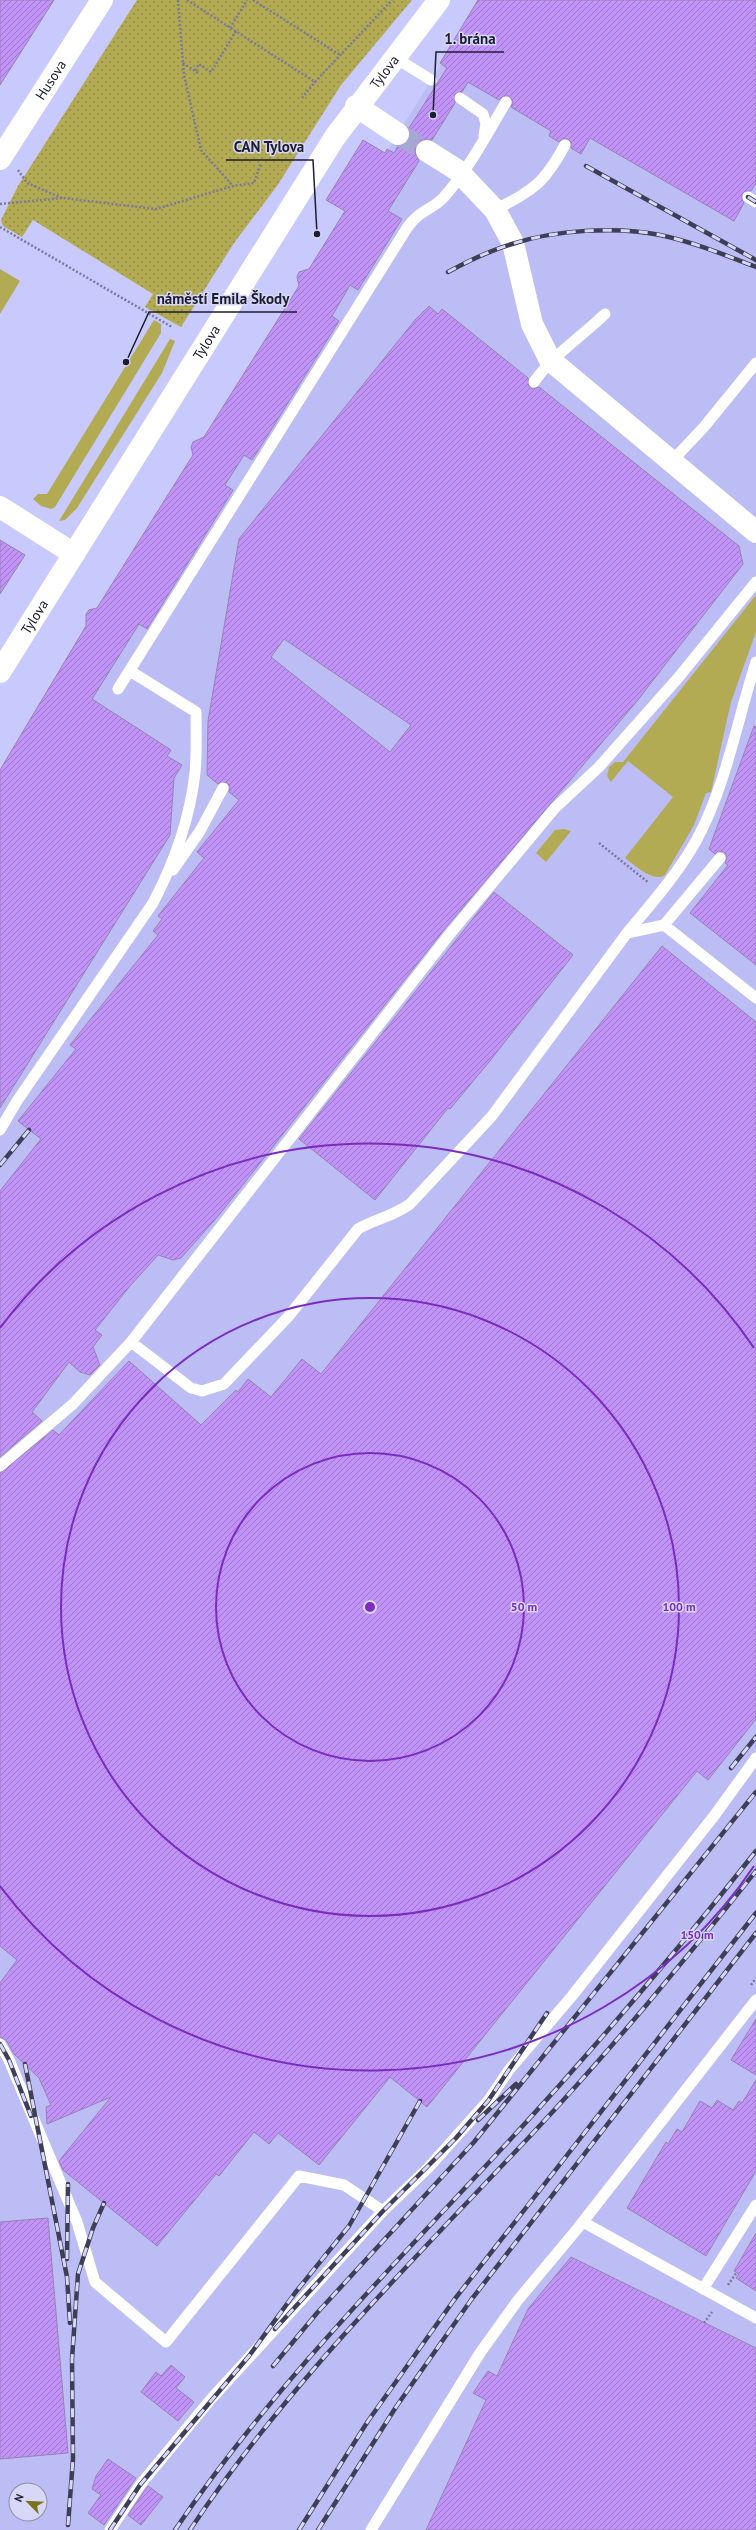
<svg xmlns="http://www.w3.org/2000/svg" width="756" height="2530" viewBox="0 0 756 2530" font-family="'PT Sans',sans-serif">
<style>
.built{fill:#bcbdf5;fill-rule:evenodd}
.grass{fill:#b3ab53}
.park{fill:url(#park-dots)}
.building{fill:url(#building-hatch);stroke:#9783b1;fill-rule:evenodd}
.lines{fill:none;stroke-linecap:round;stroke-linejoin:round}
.minor-tunnel{stroke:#a6a7d3;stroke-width:22;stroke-dasharray:22 11;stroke-linecap:butt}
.path{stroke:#7a7a9e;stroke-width:2.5;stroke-dasharray:2 2;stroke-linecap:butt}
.service{stroke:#fff;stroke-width:11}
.minor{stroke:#fff;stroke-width:22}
.tertiary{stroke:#fff;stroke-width:22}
.rail-casing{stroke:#3e3e57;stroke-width:4.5}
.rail{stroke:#d7d8f7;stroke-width:3;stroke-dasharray:9;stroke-linecap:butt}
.ring{fill:none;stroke:#7b2cbf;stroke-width:2}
.labels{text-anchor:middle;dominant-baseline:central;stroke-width:3;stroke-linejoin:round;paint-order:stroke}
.street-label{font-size:14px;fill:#1d1d2f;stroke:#d7d8f7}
.centre{fill:#7b2cbf;stroke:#d7d8f7;stroke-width:2}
.ring-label{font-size:12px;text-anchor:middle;font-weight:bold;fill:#7b2cbf;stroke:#d7d8f7;stroke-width:3;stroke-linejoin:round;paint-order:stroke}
.leader{fill:none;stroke:#1d1d2f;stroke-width:1.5}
.callout-dot{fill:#1d1d2f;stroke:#d7d8f7;stroke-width:1.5}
.callout-label{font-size:15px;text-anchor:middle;font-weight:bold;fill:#1d1d2f;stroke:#d7d8f7;stroke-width:3;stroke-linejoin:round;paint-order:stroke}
</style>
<defs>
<pattern id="park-dots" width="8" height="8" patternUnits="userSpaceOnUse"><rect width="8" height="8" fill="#b3ab53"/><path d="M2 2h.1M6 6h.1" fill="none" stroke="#918b45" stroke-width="1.8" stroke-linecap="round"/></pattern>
<pattern id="building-hatch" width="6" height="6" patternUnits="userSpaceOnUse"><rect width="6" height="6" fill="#c192f8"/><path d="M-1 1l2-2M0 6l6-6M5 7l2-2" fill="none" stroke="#9c77c9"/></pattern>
</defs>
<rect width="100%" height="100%" fill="#c8c9fc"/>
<path class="built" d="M756 0V2530H0V771L47 695 45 694 300 284 302 271H309L361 193 442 63ZM16 2490H40V2514H16Z"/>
<path class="grass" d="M0 269 20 281 0 314Z
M154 320 161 324V333L55 507 51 509 41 506 33 499 38 494H47Z
M170 339 175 341 162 373 77 508 65 520 59 521Z
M756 595V632L731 702 711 792 706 793 694 825 665 875C653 883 635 865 625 858L673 797 628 761 611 782 607 776 609 767 615 762H623Z
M564 829 571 831 546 862 536 853 555 830Z"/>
<path class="park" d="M137 0H412L341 85 277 186 234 243 181 327 145 307 153 294 33 220 22 237 3 226 1 220 18 186Z"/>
<path class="building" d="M0 0H54L0 85Z
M478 0H756V183L751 191H745L742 194V200L744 203 734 221 590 138 581 154 571 148V142L568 139H562L559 142 549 136 551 131 511 107 513 102 509 96H503L499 100 468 82 462 92 455 94V103L432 140H422L416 145 415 151 419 161 388 211 402 219 358 290 350 285 332 316 339 321 268 435 252 460 244 455 225 485 233 490 147 629 139 624 92 699 171 750 167 756 182 765 174 778 170 835 0 1108V770L86 626V614L89 610 97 608 193 455 191 447 193 442 204 437 299 286 297 277 299 272 309 269 345 211 326 200 363 140 385 153 387 149 394 153 398 146 408 141 410 135 409 128 447 68 440 63Z
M429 306 438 314 442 309 528 378 529 387 533 389 539 387 739 546 743 564 637 701 443 931 219 1215 181 1258 173 1260 158 1255 130 1286 95 1330 102 1335 93 1347 100 1365 90 1375 80 1372 69 1362 32 1412 42 1421 0 1457V1191L41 1139 18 1121 76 1049 70 1045 158 935 153 931 162 919 158 916 204 858 197 852 239 800 229 792 230 787 227 782 218 784 207 775 208 721 239 539 415 320ZM284 639 411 725 390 752 271 657Z
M0 540 25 555 0 594Z
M754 726 756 727V965L690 913 728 865 725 863 727 856 724 852 718 851 715 854 709 849Z
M494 892 573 955 489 1062 450 1109 448 1108 375 1200 299 1139Z
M662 946 756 1022V1719L708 1780 697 1771 427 2107 390 2077 319 2165 278 2133 269 2144 254 2132 219 2176 216 2174 157 2246 63 2170 59 2161 111 2097 47 2124 46 2107 51 2105 39 2078 14 2054 6 2040 0 2037V1983L17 1960 0 1946V1473L53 1430 59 1435 129 1361 201 1425 236 1390 238 1392 248 1379 271 1397 302 1359 321 1374Z
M756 2019V2075L731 2060Z
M756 2080V2171L706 2256 627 2208 666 2142 668 2144 677 2129 682 2132 700 2101 712 2108 717 2100 733 2110 739 2101 742 2103Z
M48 2218 68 2453 0 2459V2222Z
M756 2233V2291L736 2278 739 2274 734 2271Z
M571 2257 756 2348V2530H426L486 2400 473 2393 488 2371 497 2376 528 2309Z
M171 2365 185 2377 176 2388 194 2402 178 2421 141 2392 156 2372 161 2376Z
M108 2459 136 2478 104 2525 88 2513 101 2495 92 2489 96 2476Z
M148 2486 163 2497 141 2525 128 2515Z"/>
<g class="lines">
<path class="minor-tunnel" d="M398 134 427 151"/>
<path class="path" d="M178 0 184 75 201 150 233 186
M187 0 315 82 392 0
M253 0 340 55
M230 28 247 0
M183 63 195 71
M198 73 195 71 199 64 211 72 236 31
M302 98 315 82
M18 170 27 183 62 198
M0 204 63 198 156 209 233 186 254 183 261 163
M0 227 172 327
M599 843 649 883
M751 1985 756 1978
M728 2285 737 2272
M704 2323 712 2312"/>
<path class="service" d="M394 57 431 80
M460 98 483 114 486 124 484 136
M748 197 756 202
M495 210C534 189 543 185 565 145
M534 382C553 355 581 337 605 314
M671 462 704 427 756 363
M118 689 407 228C419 210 434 209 444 197 469 169 487 134 506 102
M173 870 200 831 223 788
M664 925 720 858
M627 933C651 904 677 875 696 841 726 786 737 721 756 662
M0 1130 17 1101 153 903C174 863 190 817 195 773 197 753 196 732 196 712L130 671
M131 1342 191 1388 202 1391 224 1384 288 1317 358 1229C375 1219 394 1216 410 1204L492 1116 627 933 664 925 756 998
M0 1466 73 1404 131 1342 449 935 555 808 599 767 678 678 756 582
M0 2044 9 2060 77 2222 95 2282 166 2342 299 2176 344 2185 383 2211
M583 2222 756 2318
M703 2289 756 2205
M110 2530 140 2485 211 2399 383 2211 428 2168 488 2101 509 2070 572 1996 714 1816 756 1758
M371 2530 480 2353 518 2300 578 2228 756 2000"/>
<path class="minor" d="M356 106 398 134
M427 151 457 170 495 210 513 243 532 324 550 360 756 532
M0 507 74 554"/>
<g class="tertiary">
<path id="s1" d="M0 159 102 0"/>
<path id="s2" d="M0 672 335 137 439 0"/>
</g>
<g class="rail-casing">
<path id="rail" d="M586 166 756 260
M748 197 756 202
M448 272C468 261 489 251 512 244 554 230 617 226 660 235 693 242 725 255 756 267
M0 1165 29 1130
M731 1768 756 1737
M0 2044 9 2060 31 2116
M25 2064 67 2277 70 2323
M478 2120 516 2084
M67 2259 68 2184
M275 2329 383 2211 456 2138 488 2101 547 2013
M273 2366 317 2313 474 2142 756 1792
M68 2525 73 2459 72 2359 78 2274 93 2228 104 2203
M110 2530 140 2485 249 2356 295 2293 349 2226 420 2101
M175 2530C271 2388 392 2267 508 2142 595 2048 677 1951 756 1851
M190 2530C287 2384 413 2261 532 2134 611 2050 684 1961 756 1871
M299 2530 368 2421 454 2300 756 1913
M318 2530 396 2407 471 2300 756 1933"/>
</g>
<use href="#rail" class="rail"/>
</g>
<g class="ring">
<circle cx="370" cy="1607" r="154"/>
<circle cx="370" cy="1607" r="309"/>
<path d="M754 1866A463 463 0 0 1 0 1886M0 1328A463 463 0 0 1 754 1348"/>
</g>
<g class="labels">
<g class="street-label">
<text stroke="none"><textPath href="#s2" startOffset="713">Tylova</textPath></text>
<text stroke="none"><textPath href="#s1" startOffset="94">Husova</textPath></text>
<text stroke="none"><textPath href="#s2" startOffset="389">Tylova</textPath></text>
<text stroke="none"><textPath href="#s2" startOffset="65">Tylova</textPath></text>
</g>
</g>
<circle cx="370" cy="1607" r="6" class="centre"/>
<g class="ring-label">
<text x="524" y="1611">50 m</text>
<text x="679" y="1611">100 m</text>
<text x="697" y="1939">150 m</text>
</g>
<path class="leader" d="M433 115L436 52H504M317 234L313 160H226M126 362L149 312H297"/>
<g class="callout-dot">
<circle cx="433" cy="115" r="4"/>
<circle cx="317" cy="234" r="4"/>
<circle cx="126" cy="362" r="4"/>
</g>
<g class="callout-label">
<text x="470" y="44">1. brána</text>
<text x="269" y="152">CAN Tylova</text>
<text x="223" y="304">náměstí Emila Škody</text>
</g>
<g transform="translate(28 2502) rotate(294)"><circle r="19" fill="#d7d8f7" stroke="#8d8da7"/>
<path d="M0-3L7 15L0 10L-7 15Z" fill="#7c7417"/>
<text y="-6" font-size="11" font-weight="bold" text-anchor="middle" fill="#1d1d2f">N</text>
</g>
</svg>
